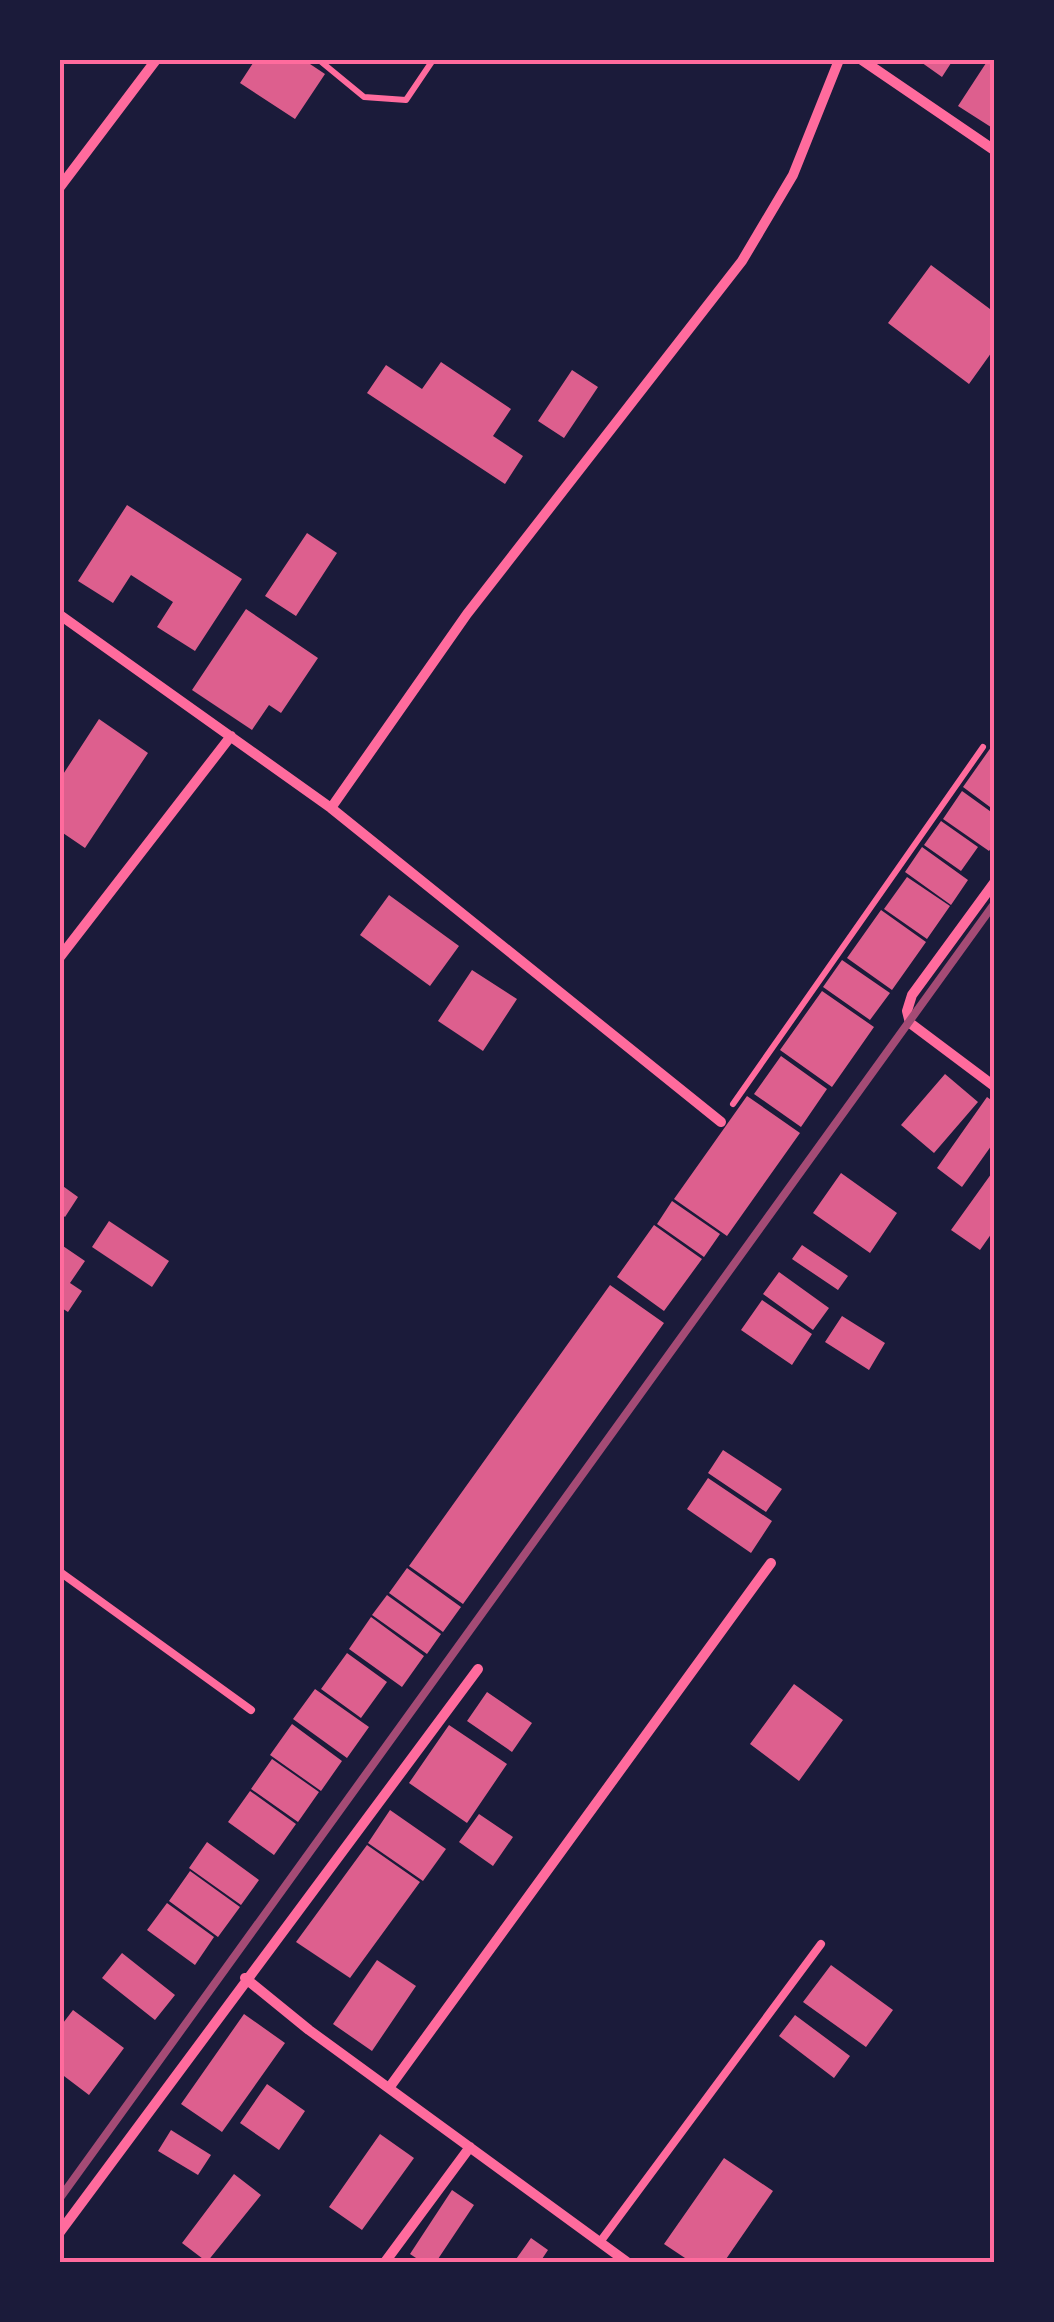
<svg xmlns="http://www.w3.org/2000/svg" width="1054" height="2322" viewBox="0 0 1054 2322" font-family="'Archivo Narrow',sans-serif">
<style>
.building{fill:#dd5f8e}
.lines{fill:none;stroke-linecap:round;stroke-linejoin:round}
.path{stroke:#ff6b9d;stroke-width:6}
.service{stroke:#ff6b9d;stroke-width:8}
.minor{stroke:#ff6b9d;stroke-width:10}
.rail{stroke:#a44b75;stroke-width:8}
.neatline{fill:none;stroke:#ff6b9d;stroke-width:4}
</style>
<rect width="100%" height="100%" fill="#1b1b3a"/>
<path class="building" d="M255 60H304L325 74 295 119 240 83Z
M918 60H953L942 77Z
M988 60H994V129L958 106Z
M931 265 994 312V349L969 384 888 323Z
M441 362 511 409 493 436 523 456 505 484 367 393 386 365 422 389Z
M572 370 598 387 564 438 538 421Z
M127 505 242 579 195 651 157 627 173 602 131 575 113 603 78 581Z
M307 533 337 553 296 616 265 596Z
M246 609 318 658 281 713 269 705 252 730 192 690Z
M99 719 148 753 85 848 60 831V779Z
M994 743V810L963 787Z
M962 791 994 814V844L989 851 943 819Z
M941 821 978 847 961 871 924 845Z
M922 847 968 880 951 905 905 872Z
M907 877 950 906 927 939 884 909Z
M389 895 459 946 430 986 360 935Z
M881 910 926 942 892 990 847 958Z
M842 960 890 993 870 1020 823 987Z
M472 970 517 999 483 1051 438 1021Z
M822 991 874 1027 832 1087 780 1050Z
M781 1056 827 1089 801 1127 754 1094Z
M945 1074 978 1102 934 1153 901 1125Z
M747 1096 800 1133 727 1236 674 1199Z
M987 1097 994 1102V1142L962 1187 937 1168Z
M994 1170V1230L980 1250 951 1230Z
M841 1173 897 1213 870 1253 813 1213Z
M60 1184 78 1197 65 1217 60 1213Z
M672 1201 720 1234 704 1257 657 1224Z
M109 1221 169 1261 152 1287 92 1247Z
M654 1225 702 1259 664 1311 617 1277Z
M60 1244 85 1261 70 1283 82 1291 68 1312 60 1307Z
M802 1245 848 1276 838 1290 792 1259Z
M779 1272 829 1308 813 1330 763 1294Z
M610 1285 664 1323 463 1604 409 1566Z
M762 1300 812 1334 792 1365 741 1330Z
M842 1316 885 1343 869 1370 825 1342Z
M723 1450 782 1489 766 1512 708 1473Z
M708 1478 772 1521 751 1553 687 1509Z
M407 1568 461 1607 443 1632 389 1593Z
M387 1595 441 1634 427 1654 372 1615Z
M371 1617 424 1656 402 1687 349 1649Z
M347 1653 387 1682 361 1718 321 1689Z
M794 1684 843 1720 799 1781 750 1744Z
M315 1689 369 1727 347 1758 293 1719Z
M487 1692 532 1723 512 1752 467 1721Z
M292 1724 342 1761 321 1791 270 1755Z
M449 1725 507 1764 467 1823 409 1783Z
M272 1759 319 1792 298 1822 251 1789Z
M250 1791 296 1824 274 1855 228 1822Z
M390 1810 446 1849 423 1881 368 1843Z
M479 1814 513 1837 493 1866 459 1842Z
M207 1842 259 1880 241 1905 189 1868Z
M367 1845 420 1882 350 1978 296 1942Z
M190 1871 240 1907 218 1937 169 1901Z
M167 1903 214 1937 195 1965 147 1930Z
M122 1953 175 1995 155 2020 102 1978Z
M377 1960 416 1986 372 2051 333 2024Z
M831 1965 893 2010 866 2047 803 2002Z
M73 2010 124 2048 89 2095 60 2073V2027Z
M244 2014 285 2043 222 2132 181 2104Z
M795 2015 850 2056 834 2078 779 2036Z
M267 2084 305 2111 279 2150 240 2123Z
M171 2130 211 2155 198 2175 158 2151Z
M380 2134 414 2158 362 2230 329 2207Z
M724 2158 773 2191 724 2262H691L664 2244Z
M234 2174 261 2195 207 2262 182 2243Z
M452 2190 474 2205 436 2262H422L410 2254Z
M531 2238 548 2250 540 2262H514Z"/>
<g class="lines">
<path class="path" d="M319 60 364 97 406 100 433 60
M733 1104 983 747"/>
<path class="service" d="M60 1572 251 1710
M600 2242 821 1944"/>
<path class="minor" d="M862 60 994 150
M60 187 156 60
M60 615 331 808 467 614 742 261 793 175 839 60
M331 808 721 1122
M994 883 912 995 907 1011 910 1023 994 1086
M60 957 231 736
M245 1978 309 2030 627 2262
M389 2088 771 1563
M60 2232 478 1669
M385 2262 470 2147"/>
<path class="rail" d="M60 2198 994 904"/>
</g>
<rect width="1054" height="2322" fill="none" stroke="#1b1b3a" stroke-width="125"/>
<rect x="62" y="62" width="930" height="2198" class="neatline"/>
</svg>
